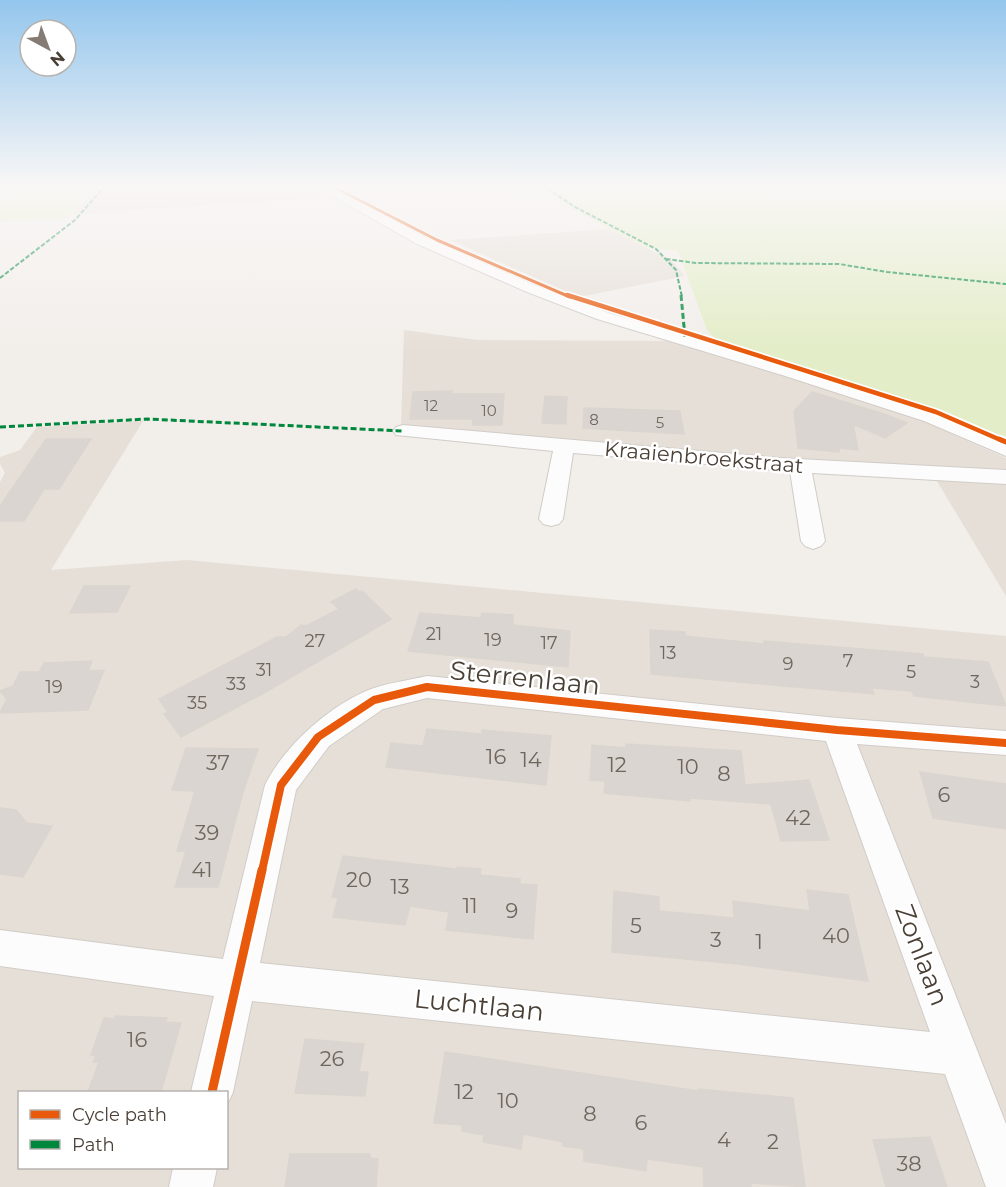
<svg xmlns="http://www.w3.org/2000/svg" width="1006" height="1187" viewBox="0 0 1006 1187" font-family="Montserrat,sans-serif">
<style>
.residential{fill:#e6dfd7;fill-rule:evenodd}
.green{fill:#e3edc7}
.building{fill:#dad5d1;stroke:#dad5cf;stroke-width:1.5}
.lines{fill:none;stroke-linecap:round;stroke-linejoin:round}
.minor-casing{stroke:#d0ccc7;stroke-width:2}
.minor{fill:#fdfcfc;fill-rule:evenodd}
.quiet-far1{stroke:#00873e;stroke-width:2;stroke-dasharray:4.5 2;stroke-linecap:butt}
.quiet{stroke:#00873e;stroke-width:3;stroke-dasharray:6 3;stroke-linecap:butt}
.cycleway-far4-casing{stroke:#fff;stroke-width:5}
.cycleway-far3-casing{stroke:#fff;stroke-width:8}
.cycleway-far2-casing{stroke:#fff;stroke-width:9}
.cycleway-far1-casing{stroke:#fff;stroke-width:11}
.cycleway-casing{stroke:#fff;stroke-width:13}
.cycleway-far4{stroke:#e8590c;stroke-width:3}
.cycleway-far3{stroke:#e8590c;stroke-width:4.5}
.cycleway-far2{stroke:#e8590c;stroke-width:5}
.cycleway-far1{stroke:#e8590c;stroke-width:8}
.cycleway{stroke:#e8590c;stroke-width:9}
.labels{text-anchor:middle;dominant-baseline:central;stroke-width:5;stroke-linejoin:round;paint-order:stroke}
.far-number-label{font-size:15px;fill:#6f665e}
.number-label{font-size:18px;fill:#6f665e}
.street-label{font-size:21px;fill:#493f35;stroke:#fff}
.near-number-label{font-size:21px;fill:#6f665e}
.near-street-label{font-size:26px;fill:#493f35;stroke:#fff}
</style>
<rect width="100%" height="100%" fill="#f2eeea"/>
<path class="residential" d="M103 185H310L328 198 72 214Z
M609 229 672 261 685 276 579 297 450 240Z
M404 330 477 340 671 341 914 417 1006 458V596L932 473 401 427Z
M143 421 51 570 187 560 1006 636V1187H0V482L5 473 0 464V457L20 450 37 427ZM20 1092H226V1168H20Z"/>
<path class="green" d="M31 185H103L67 219 0 221V194L23 193Z
M534 185H1006V439L934 408 717 341 707 330 678 251 645 247 567 207Z"/>
<path class="building" d="M452 391V394H504L502 425H473V419H410L413 392Z
M812 392 884 414 907 423 885 438 853 424 858 450 839 448V452L798 448 794 411Z
M545 396 567 397 566 424 542 423Z
M584 408 680 411 684 434 583 428Z
M46 439H91L59 489H44L24 521H0V506Z
M84 586H130L117 612 70 613Z
M356 589 360 592 362 591 391 619 264 693 181 737 164 714 168 712 159 699 277 637H286L301 625 306 626 339 609 331 602Z
M420 613 481 618 482 613 513 615V625L570 631 568 667 408 651Z
M650 630 685 632V636L765 644 764 641 923 654 924 657 988 662 1006 706 914 696 912 691 872 688 874 694 651 674Z
M92 661 88 671 104 670 88 710 0 713 7 699 0 691 13 686 20 672H39L44 663Z
M427 729 482 734V730L551 736 546 785 386 767 391 743 423 746Z
M626 744 741 751 745 785 809 780 829 840 781 841 771 804 690 798V801L604 793 605 781 590 780 592 745 626 748Z
M186 748 258 749 243 792 218 887H175L186 851H177L195 791 172 790Z
M920 772 1006 784V829L933 818Z
M0 808 16 810 27 823 52 826 23 877 0 874Z
M343 856 456 869 457 867 481 869 480 875 520 879V884L537 885 533 939 446 930 449 912 410 906 405 925 333 917 338 898 332 897Z
M807 890 848 895 868 981 738 964 612 952 614 891 659 897V911L734 918 733 901 810 911Z
M115 1016 167 1018 165 1022 181 1023 161 1092H88L99 1062H93L96 1056 91 1055 104 1018 114 1019Z
M305 1039 364 1044 359 1072H368L365 1096 295 1093Z
M445 1052 698 1091V1089L793 1098 805 1187 751 1183V1187H704L703 1167 647 1159 646 1171 584 1161V1149L563 1146V1142L523 1134 521 1149 483 1142 484 1135 462 1131V1125L434 1123Z
M930 1137 947 1187H886L873 1140Z
M290 1154H370V1158L378 1159 376 1187H285Z"/>
<g class="lines">
<g class="minor-casing">
<path id="minor" d="M313 185H328L427 238 537 286 609 313 794 367 938 413 1006 442V456L924 421 782 375 597 319 527 292 417 244Z
M403 425 780 458 1006 470V484L812 473 825 541 821 546 813 549 805 546 801 541 790 471 573 453 563 519 559 524 551 526 543 524 539 519 553 451 396 435 393 431 396 427Z
M427 676 837 718 1006 731V755L857 744 1006 1124V1187H986L945 1074 252 1001 233 1092 226 1107V1092H191L214 996 0 966V930L223 959 265 785C283 748 326 709 364 692 383 683 407 681 427 676ZM427 698 826 741 930 1032 260 963 296 790 329 746 383 709Z
M173 1168H217L213 1187H169Z"/>
</g>
<use href="#minor" class="minor"/>
<path class="quiet-far1" d="M542 185 575 207 656 249 676 270 682 297
M666 259 696 263 839 264 887 272 1006 284
M0 278 75 220 106 185"/>
<path class="quiet" d="M681 295 685 337
M0 427 147 419 403 431"/>
<g class="cycleway-far4-casing">
<path id="cycleway-far4" d="M330 185 437 240 570 297"/>
</g>
<g class="cycleway-far3-casing">
<path id="cycleway-far3" d="M567 295 936 412 1003 441"/>
</g>
<g class="cycleway-far2-casing">
<path id="cycleway-far2" d="M999 439 1006 442"/>
</g>
<g class="cycleway-far1-casing">
<path id="cycleway-far1" d="M262 871 281 785 318 737 374 700 427 687 837 730 1006 743"/>
</g>
<g class="cycleway-casing">
<path id="cycleway" d="M212 1092 262 870"/>
</g>
<use href="#cycleway-far4" class="cycleway-far4"/>
<use href="#cycleway-far3" class="cycleway-far3"/>
<use href="#cycleway-far2" class="cycleway-far2"/>
<use href="#cycleway-far1" class="cycleway-far1"/>
<use href="#cycleway" class="cycleway"/>
</g>
<linearGradient id="sky" x2="0" y2="1"><stop stop-color="#94c6ed"/><stop offset="0.53" stop-color="#f9f7f6"/><stop offset="1" stop-color="#f9f7f6" stop-opacity="0"/></linearGradient>
<rect width="1006" height="351" fill="url(#sky)"/>
<g class="labels">
<g class="far-number-label">
<text x="431" y="405">12</text>
<text x="489" y="410">10</text>
<text x="594" y="419">8</text>
<text x="660" y="422">5</text>
</g>
<g class="number-label">
<text x="434" y="634">21</text>
<text x="493" y="640">19</text>
<text x="315" y="641">27</text>
<text x="549" y="643">17</text>
<text x="668" y="653">13</text>
<text x="848" y="661">7</text>
<text x="788" y="664">9</text>
<text x="264" y="670">31</text>
<text x="911" y="672">5</text>
<text x="975" y="682">3</text>
<text x="236" y="684">33</text>
<text x="54" y="687">19</text>
<text x="197" y="703">35</text>
</g>
<g class="street-label">
<text transform="translate(704 457) rotate(5)">Kraaienbroekstraat</text>
</g>
<g class="near-number-label">
<text x="496" y="756">16</text>
<text x="531" y="759">14</text>
<text x="218" y="762">37</text>
<text x="617" y="764">12</text>
<text x="688" y="766">10</text>
<text x="724" y="773">8</text>
<text x="944" y="794">6</text>
<text x="798" y="817">42</text>
<text x="207" y="832">39</text>
<text x="202" y="869">41</text>
<text x="359" y="879">20</text>
<text x="400" y="886">13</text>
<text x="470" y="905">11</text>
<text x="512" y="910">9</text>
<text x="636" y="925">5</text>
<text x="836" y="935">40</text>
<text x="716" y="939">3</text>
<text x="759" y="941">1</text>
<text x="137" y="1039">16</text>
<text x="332" y="1058">26</text>
<text x="464" y="1091">12</text>
<text x="508" y="1100">10</text>
<text x="590" y="1113">8</text>
<text x="641" y="1122">6</text>
<text x="724" y="1139">4</text>
<text x="773" y="1141">2</text>
<text x="909" y="1163">38</text>
</g>
<g class="near-street-label">
<text transform="translate(525 678) rotate(6)">Sterrenlaan</text>
<text transform="translate(922 955) rotate(69)">Zonlaan</text>
<text transform="translate(479 1005) rotate(6)">Luchtlaan</text>
</g>
</g>
<rect x="18" y="1091" width="210" height="78" fill="#ffffff" stroke="#b6b2ae" stroke-width="1.5"/>
<rect x="30" y="1110" width="30" height="9" fill="#e8590c" stroke="#b6b2ae" stroke-width="1.5"/>
<text x="72" y="1121" font-size="18" fill="#493f35">Cycle path</text>
<rect x="30" y="1140" width="30" height="9" fill="#00873e" stroke="#b6b2ae" stroke-width="1.5"/>
<text x="72" y="1151" font-size="18" fill="#493f35">Path</text>
<g transform="translate(48 48) rotate(139)"><circle r="28" fill="#ffffff" stroke="#b6b2ae" stroke-width="1.5"/>
<path d="M0-4.5L10 22L0 15L-10 22Z" fill="#847c74"/>
<text y="-9" font-size="16" font-weight="bold" text-anchor="middle" fill="#493f35">N</text>
</g>
</svg>
